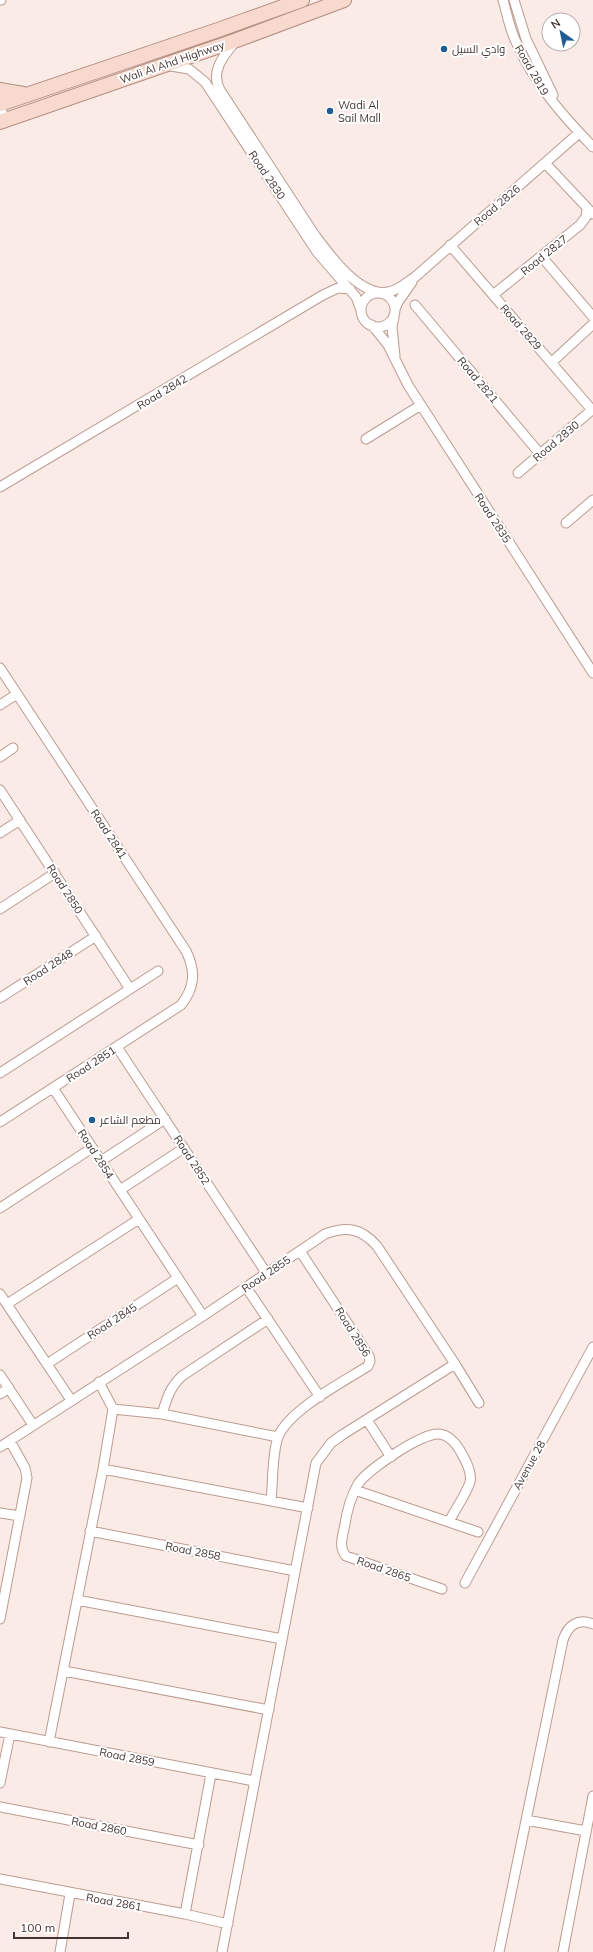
<svg xmlns="http://www.w3.org/2000/svg" width="593" height="1952" viewBox="0 0 593 1952" font-family="Mulish,Cairo,sans-serif">
<style>
.lines{fill:none;stroke-linecap:round;stroke-linejoin:round}
.street-casing{stroke:#bc9b90;stroke-width:11}
.secondary-casing{stroke:#bc9b90;stroke-width:14}
.primary-casing{stroke:#b48e82;stroke-width:16}
.street{stroke:#fff;stroke-width:9}
.secondary{stroke:#fff;stroke-width:12}
.primary{stroke:#f7d9ce;stroke-width:14}
.poi-dot{fill:#205c93;stroke:#fff;stroke-width:1.5}
.labels{text-anchor:middle;dominant-baseline:central;stroke-width:4;stroke-linejoin:round;paint-order:stroke}
.poi-label{font-size:11px;fill:#423430;stroke:#fff;text-anchor:start}
.street-label{font-size:11px;fill:#423430;stroke:#fff}
</style>
<rect width="100%" height="100%" fill="#faebe7"/>
<g class="lines">
<g class="street-casing">
<path id="street" d="M0 0H1
M503 0C507 14 510 31 517 44 535 84 563 116 593 147
M514 0 526 39 553 95
M235 42C223 56 210 72 220 90L314 234C329 254 359 297 388 292 398 291 407 282 415 277L579 133
M171 66 189 69 205 82 317 252 356 297 361 310
M546 164 593 214
M450 245 592 410
M542 257 593 317
M361 310a17 17 0 1 1 34 0a17 17 0 1 1-34 0Z
M493 295 580 225 586 217 587 209
M415 305 541 455
M395 309 398 302 412 282
M394 317 392 327 395 356
M372 325 388 345 408 385 593 673
M552 362 593 324
M366 439 421 405
M518 473 593 409
M0 487 323 295 338 288 350 289
M566 523 593 500
M0 668 186 951C196 971 195 987 181 1005L0 1122
M0 705 17 694
M0 757 13 748
M0 790 130 989
M0 833 20 820
M0 909 55 873
M0 998 96 936
M117 1047 267 1274
M0 1073 158 971
M53 1088 203 1316
M101 1161 165 1119
M120 1190 184 1148
M0 1208 92 1148
M246 1287 320 1397
M0 1294 71 1400
M7 1304 139 1219
M47 1364 178 1278
M0 1375 33 1425
M0 1394 9 1388
M113 1409 162 1414 278 1437
M162 1414C167 1398 170 1387 182 1376L268 1319
M367 1420 391 1457
M0 1447 203 1316 325 1234C347 1226 361 1228 377 1246L455 1364 479 1403
M103 1469 308 1508
M355 1490 478 1532
M271 1501C273 1482 272 1454 278 1437 289 1410 343 1382 368 1366L370 1361 369 1356 300 1251
M0 1513 20 1516
M90 1531 295 1571
M465 1583 593 1347
M442 1589 346 1556C338 1547 343 1535 345 1524 347 1510 351 1497 358 1484 367 1470 423 1432 439 1434 451 1435 458 1446 463 1456 467 1463 472 1473 470 1482 466 1495 455 1509 449 1522
M77 1600 282 1639
M0 1619 27 1478 25 1468 10 1441
M64 1671 269 1710
M0 1732 254 1781
M49 1742 103 1469 113 1409 99 1382
M0 1783 10 1734
M0 1807 199 1845
M526 1820 586 1831
M0 1879 185 1914 228 1924
M185 1914 211 1774
M60 1952 70 1894
M222 1952 316 1463 331 1443 342 1435 455 1364
M499 1952 563 1640C568 1625 578 1618 593 1624
M563 1952 593 1796"/>
</g>
<g class="secondary-casing">
<path id="secondary" d="M0 112 5 120"/>
</g>
<g class="primary-casing">
<path id="primary" d="M0 90 23 94
M0 104 218 30 302 0
M0 122 237 40 344 0"/>
</g>
<use href="#street" class="street"/>
<use href="#secondary" class="secondary"/>
<use href="#primary" class="primary"/>
</g>
<g class="poi-dot">
<circle cx="444" cy="49" r="4"/>
<circle cx="330" cy="111" r="4"/>
<circle cx="92" cy="1120" r="4"/>
</g>
<g class="labels">
<g class="poi-label">
<text x="452" y="49">وادي السيل</text>
<text x="338" y="105">Wadi Al<tspan x="338" dy="13">Sail Mall</tspan></text>
<text x="100" y="1120">مطعم الشاعر</text>
</g>
<g class="street-label">
<text transform="translate(172 62) rotate(-19)">Wali Al Ahd Highway</text>
<text transform="translate(532 70) rotate(60)">Road 2819</text>
<text transform="translate(267 175) rotate(56)">Road 2830</text>
<text transform="translate(497 205) rotate(-40)">Road 2826</text>
<text transform="translate(544 255) rotate(-39)">Road 2827</text>
<text transform="translate(521 327) rotate(49)">Road 2829</text>
<text transform="translate(478 380) rotate(50)">Road 2821</text>
<text transform="translate(162 392) rotate(-31)">Road 2842</text>
<text transform="translate(556 441) rotate(-40)">Road 2830</text>
<text transform="translate(493 518) rotate(57)">Road 2835</text>
<text transform="translate(109 834) rotate(57)">Road 2841</text>
<text transform="translate(65 889) rotate(57)">Road 2850</text>
<text transform="translate(48 967) rotate(-33)">Road 2848</text>
<text transform="translate(91 1064) rotate(-33)">Road 2851</text>
<text transform="translate(96 1154) rotate(57)">Road 2854</text>
<text transform="translate(192 1160) rotate(57)">Road 2852</text>
<text transform="translate(266 1274) rotate(-34)">Road 2855</text>
<text transform="translate(112 1321) rotate(-33)">Road 2845</text>
<text transform="translate(353 1332) rotate(58)">Road 2856</text>
<text transform="translate(529 1465) rotate(-61)">Avenue 28</text>
<text transform="translate(193 1551) rotate(11)">Road 2858</text>
<text transform="translate(384 1569) rotate(19)">Road 2865</text>
<text transform="translate(127 1757) rotate(11)">Road 2859</text>
<text transform="translate(99 1826) rotate(11)">Road 2860</text>
<text transform="translate(114 1902) rotate(10)">Road 2861</text>
</g>
</g>
<g transform="translate(561 32) rotate(327)"><circle r="19" fill="#ffffff" stroke="#b3aeac"/>
<path d="M0-3L7 15L0 10L-7 15Z" fill="#205c93"/>
<text y="-6" font-size="11" font-weight="bold" text-anchor="middle" fill="#423430">N</text>
</g>
<path d="M14 1932v6h114v-6" fill="none" stroke="#423430" stroke-width="2"/>
<text x="20" y="1932" font-size="12" fill="#423430" stroke="#ffffff" stroke-width="3" paint-order="stroke">100 m</text>
</svg>
